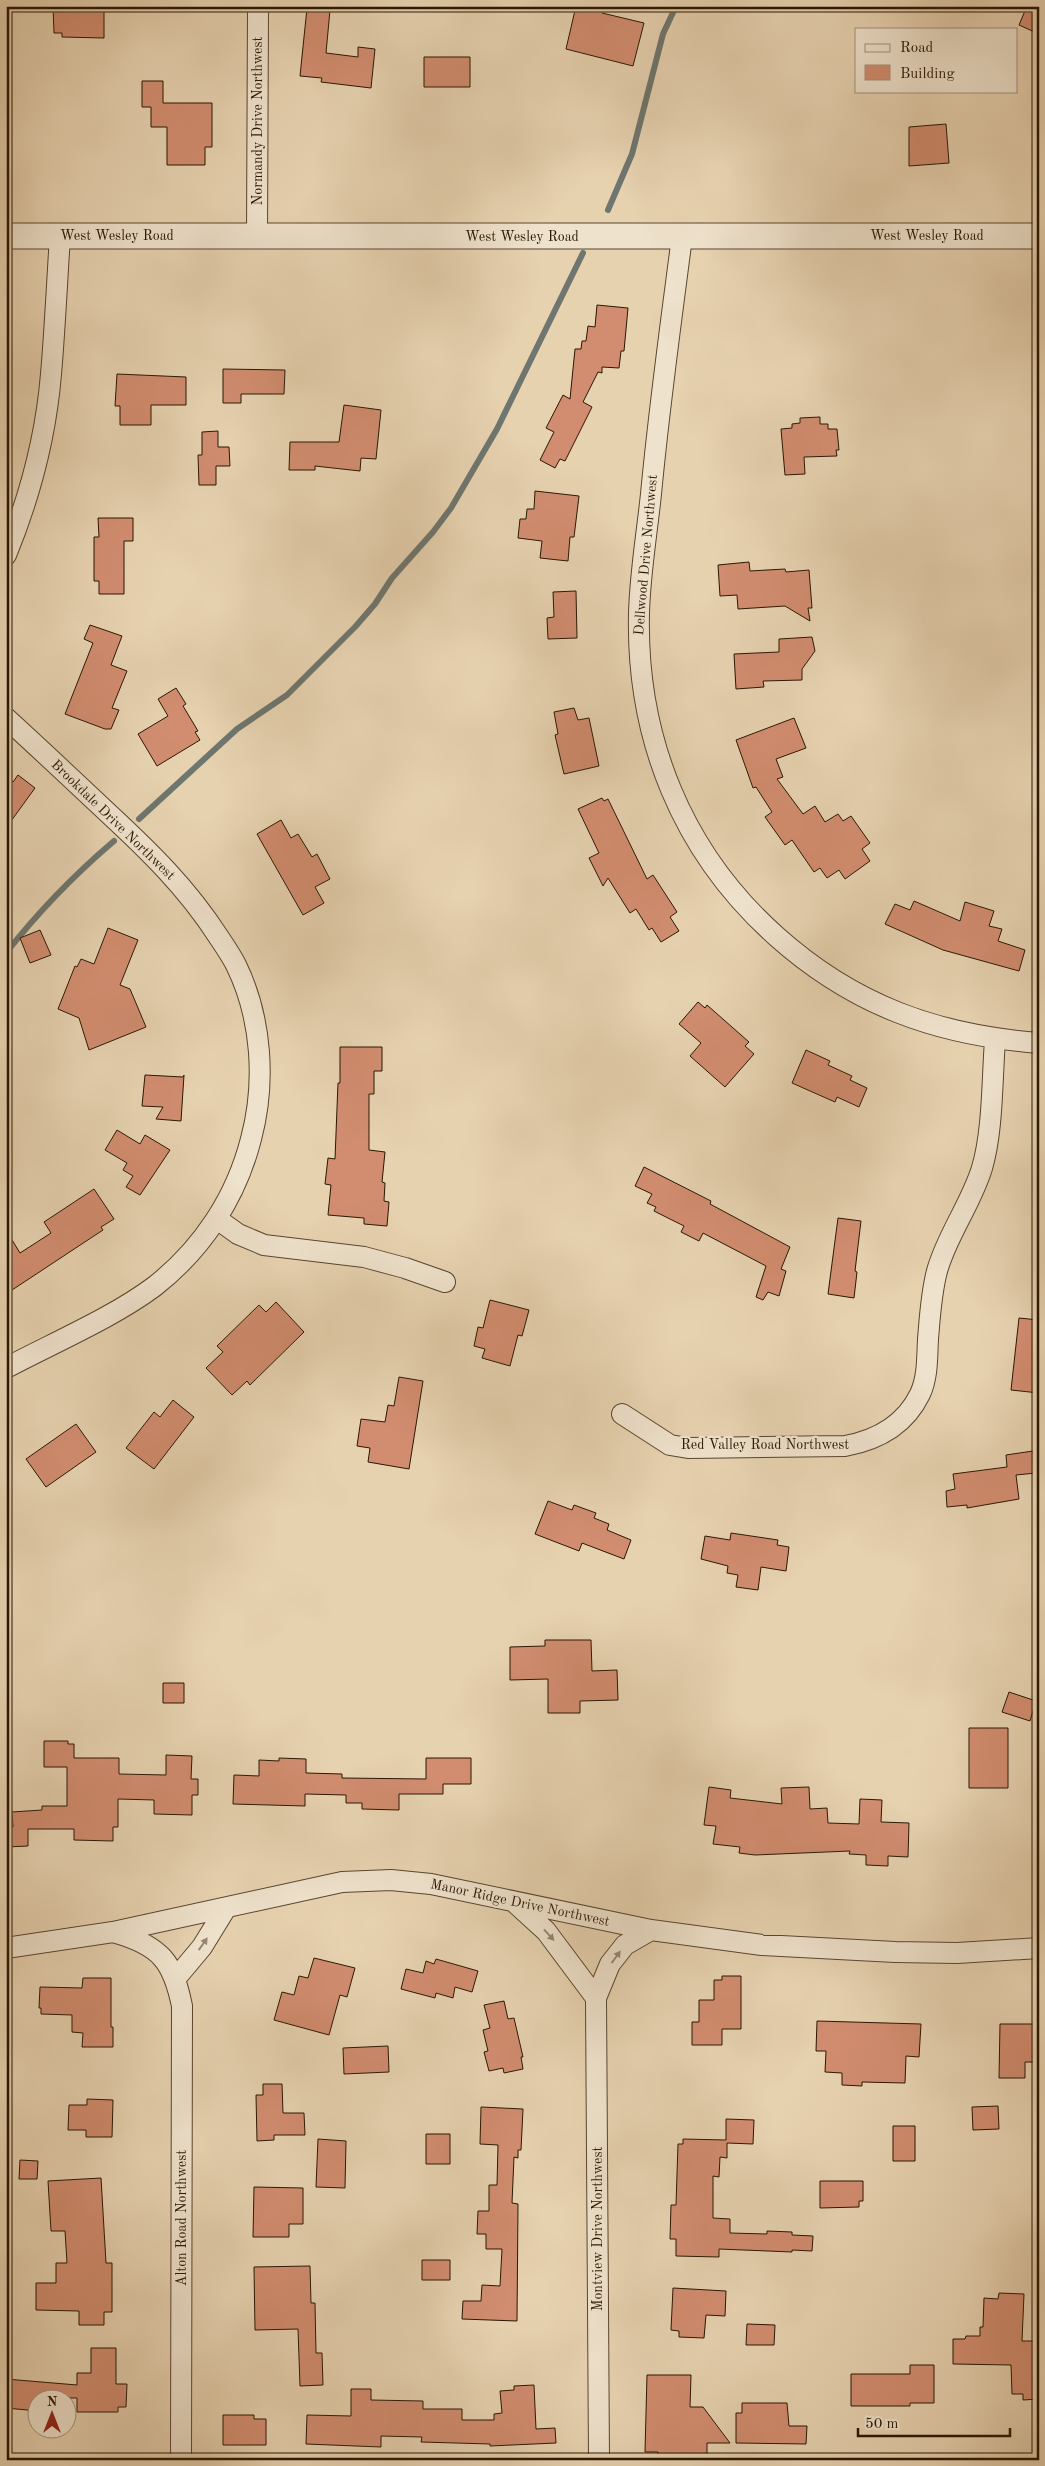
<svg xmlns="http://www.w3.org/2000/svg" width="1045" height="2466" viewBox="0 0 1045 2466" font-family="'Old Standard TT',serif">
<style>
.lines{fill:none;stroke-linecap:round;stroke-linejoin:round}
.stream{stroke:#6e766f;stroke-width:6}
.building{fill:#d28d70;stroke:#291702}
.minor-casing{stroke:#58462e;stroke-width:22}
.tertiary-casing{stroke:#58462e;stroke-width:27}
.minor{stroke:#efe2cc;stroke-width:20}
.tertiary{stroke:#efe2cc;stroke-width:25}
.oneway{fill:#968771}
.labels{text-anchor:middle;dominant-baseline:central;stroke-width:4.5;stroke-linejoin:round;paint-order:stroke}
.street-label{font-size:14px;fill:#291702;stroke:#efe2cc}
</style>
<rect width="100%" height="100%" fill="#e7d2b0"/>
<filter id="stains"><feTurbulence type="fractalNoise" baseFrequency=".004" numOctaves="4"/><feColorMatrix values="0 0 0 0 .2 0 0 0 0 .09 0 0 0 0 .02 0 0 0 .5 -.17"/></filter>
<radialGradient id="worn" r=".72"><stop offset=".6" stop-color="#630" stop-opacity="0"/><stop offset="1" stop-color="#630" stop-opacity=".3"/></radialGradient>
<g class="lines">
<path class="stream" d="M608 210 632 154 663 34 676 6
M139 819 237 729 287 695 355 627 375 604 392 578 433 532 451 508 497 429 583 253
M6 953C39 911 74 875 114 841"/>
</g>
<path class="building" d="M53 6H104V38L62 37V33H54Z
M576 6H603L602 13 644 23 633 66 566 49Z
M1027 6H1039V34L1019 25Z
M307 8 330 10 326 53 358 57V47L375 49 371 88 321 82 322 78 300 76Z
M424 57H470V87H424Z
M142 81H163V103H212V147H205V165H167V127H151V107H142Z
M946 124 949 163 909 166V127Z
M597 305 628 308 624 351H621L619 368 602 367V373L598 372 583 402 592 407 565 461 560 459 555 468 540 460 554 432 546 428 563 395 570 399 575 349H581L582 341H586L588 326 595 327Z
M223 369 285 370 284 394H241V403H223Z
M117 374 186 377V405H151V425H120V406H115Z
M344 405 381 410 376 459 361 458 360 471 315 466V470H289L290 442H339Z
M820 417V424H828V429H837L839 450H836L837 456 804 457 805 474 785 475 781 429 792 428V424L800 423V418Z
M218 431V447H229L230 466H216V485H199L198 455H202V432Z
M535 491 579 496 574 537H570L568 561 540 558 542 541 518 538 520 519H526L527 509H534Z
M98 518H133V541H124V594H99V581H94V537H99Z
M749 562 750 571 785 569 786 572 809 570 812 608H808L810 621 785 606 738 609 737 595 720 596 718 565Z
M576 591 577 638 548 639 547 618 554 617 553 592Z
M90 625 122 636 111 665 127 671 112 708 119 710 111 729H105L65 714 93 643 84 639Z
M812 637 815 651 802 669V680L763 681 764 687 736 689 734 654 779 652V639Z
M176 688 186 704 183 706 198 731 195 732 200 740 157 766 138 734 168 716 158 699Z
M574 708 578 720 589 718 599 766 564 774 555 735 558 734 554 712Z
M794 718 806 748 776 759 783 777 777 779 803 814 815 806 825 822 838 814 843 821 851 816 870 843 862 849 870 861 845 879 839 870 827 878 820 868 814 872 792 840 785 845 765 817 772 812 756 787 753 788 736 740Z
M18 775 35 788 6 828V777L13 782Z
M602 798 604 801 608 799 647 879 653 875 677 912 670 917 679 931 661 942 652 928 649 930 636 909 630 913 608 878 603 886 589 858 599 853 578 809Z
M281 820 291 838 298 834 312 857 317 854 330 879 315 887 324 903 303 915 257 834Z
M914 901 960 921 965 902 994 911 989 926 1002 929 998 941 1025 950 1019 971 943 950 885 924 895 904 910 910Z
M108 928 138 940 120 985 130 989 146 1027 89 1050 79 1018 58 1009 75 966 77 967 81 959 94 964Z
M40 930 51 955 30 963 20 938Z
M698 1002 705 1008 707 1005 749 1042 745 1046 754 1054 725 1087 690 1056 701 1043 679 1024Z
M340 1047H382V1071H374V1094H369V1150L385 1152 382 1182 385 1183 384 1201 389 1202 387 1226 364 1224V1218L328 1215 331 1185 325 1184 328 1158 335 1159 338 1083H340Z
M806 1050 830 1061 828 1065 852 1076 850 1080 867 1088 859 1107 837 1097 835 1102 792 1083Z
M145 1075 183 1077 184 1075 181 1121 156 1119 163 1107 142 1106Z
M117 1130 140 1144 145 1135 170 1150 140 1195 126 1187 133 1176 123 1170 127 1163 105 1150Z
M644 1167 711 1201 710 1204 790 1247 781 1269 786 1271 779 1296 768 1292 763 1300 756 1297 766 1266 703 1233 699 1241 681 1232 684 1226 654 1211 656 1207 647 1203 652 1194 635 1186Z
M94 1189 114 1219 101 1227 103 1230 6 1294V1230L20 1253 51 1233 44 1222Z
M838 1218 861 1221 855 1271 857 1272 854 1298 828 1294Z
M490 1300 529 1310 522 1336 518 1335 510 1366 482 1358 485 1349 474 1346 478 1327 483 1328Z
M276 1302 304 1332 250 1385 247 1381 232 1395 206 1368 223 1352 217 1346 259 1305 266 1312Z
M1019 1318 1039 1320V1393L1011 1390Z
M399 1377 423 1381 409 1469 368 1462 370 1448 357 1446 361 1419 385 1422 388 1405 394 1406Z
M173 1400 194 1417 154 1469 126 1448 154 1412 160 1417Z
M76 1424 96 1452 46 1487 26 1459Z
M1033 1451 1036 1473 1016 1475 1019 1499 967 1508V1505L947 1507 946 1491 955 1489 953 1474 1007 1467 1006 1455Z
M548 1501 572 1510 574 1505 596 1513 594 1518 609 1524 607 1530 631 1540 624 1559 582 1543 579 1551 535 1534Z
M731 1533 778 1540 777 1545 789 1547 786 1571 761 1567 758 1590 736 1587 738 1575 727 1573 728 1566 701 1559 705 1536 730 1540Z
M545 1640H591L592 1671 617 1670 618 1700 580 1701V1713H548V1679L510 1680V1647L545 1646Z
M163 1683H184V1703H163Z
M1009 1692 1036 1701 1030 1721 1002 1712Z
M969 1728H1008V1788H969Z
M44 1741H68V1744H74V1758H119V1774L166 1775V1755L192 1756 191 1779H198V1795H192V1815L154 1814V1800L118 1799V1827H113V1841L74 1840V1829H28V1846L6 1847V1827H13L12 1812 42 1810V1806H67V1767H44Z
M279 1758 306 1759V1773L342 1774V1778L426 1779V1758H471V1784H443V1794H399V1810L362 1809V1803H346V1795L305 1794V1806L233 1804 234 1775 259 1776V1760L279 1761Z
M709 1787 731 1790 730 1798 782 1804 781 1788 809 1787 810 1809 827 1808 828 1823 859 1824 860 1799 882 1800 881 1822 909 1823 908 1857 888 1856V1866L866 1865V1855L849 1854 850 1851 755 1855 739 1853 740 1847 713 1844 716 1826 704 1825Z
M314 1958 355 1968 347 1997 340 1995 329 2035 274 2020 282 1992 294 1995 299 1976 308 1978Z
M436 1959 478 1971 472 1992 455 1987 453 1998 436 1993 435 1998 401 1989 406 1969 423 1973 426 1961 434 1964Z
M722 1976H741V2029H722V2045H692V2022H699V2000H714V1980H722Z
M83 1978H111V2027H113V2047H82L83 2033 72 2032V2015L41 2014V2008H39L40 1987 82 1988Z
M504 2001 508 2019 514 2018 523 2057H521L523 2069 504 2073 503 2068 489 2071 484 2052 488 2051 483 2030 490 2028 484 2005Z
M817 2021 921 2024 919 2057 906 2056 905 2083 862 2082V2086L842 2085V2073L825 2072 826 2051H816Z
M1000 2024H1035L1036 2062H1025V2078H999Z
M388 2046 389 2072 344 2074 343 2048Z
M263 2084H282L283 2113H304L305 2135H274V2140L257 2141 256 2095H263Z
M87 2099 113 2100 112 2137H86V2130H68L69 2105H87Z
M998 2106 999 2129 973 2130 972 2107Z
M481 2107 523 2109 521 2150H518V2158L514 2157 512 2203 518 2204 517 2321 462 2319 463 2301H481L482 2285 500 2286 502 2249H486V2234H477L478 2211H489V2185H497L498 2145 480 2144Z
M726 2119 754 2120 753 2144 727 2143V2158L720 2157 719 2177 713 2176V2218L730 2219V2233L767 2234V2231L792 2232V2235L813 2236 812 2251 792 2250V2252L719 2249V2257L676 2256V2239H670L671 2205H676L678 2144H683V2139L726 2140Z
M893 2126H915V2161H893Z
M426 2134H450V2164H426Z
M318 2139 346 2141 345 2188 316 2187Z
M20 2160 38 2161 37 2179H19Z
M101 2178 106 2263H112V2312H104V2325H79V2311L36 2310V2283H56V2263H67L65 2231H51L48 2181Z
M820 2181H863V2201H859V2207L820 2208Z
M254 2187 303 2188V2224H289V2237H253Z
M422 2260H450V2280H422Z
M310 2266 311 2303H315L316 2353H322L323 2385 300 2386 298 2329 255 2330 254 2267Z
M673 2288 726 2291 725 2316 706 2315 704 2338 679 2337V2331L671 2330Z
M999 2293 1024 2294 1022 2341H1039V2399L1023 2400V2394H1012L1011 2365 953 2364V2339H965L966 2336H980V2327H983L984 2298 998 2299Z
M747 2324 775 2325 774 2345H746Z
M91 2348H116V2384H127L126 2407H118V2412H77V2398H38V2411L6 2408V2379L77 2385V2373H91Z
M910 2365H934V2403H910V2406H851V2374H910Z
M647 2375H691L690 2407H703L730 2443H707V2460H658V2452H645Z
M534 2385 536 2429 555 2428 556 2443 490 2446V2444L421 2442 422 2437 381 2436V2447L306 2444 307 2415 351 2416V2389H371V2400L423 2401V2409H462V2420H494V2414L502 2413 500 2391 514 2390V2386Z
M742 2403H787L789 2426H807L806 2444 736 2443V2413H742Z
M223 2415H254V2419H266V2445H223Z"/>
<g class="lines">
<g class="minor-casing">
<path id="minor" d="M257 237 258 6
M682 237C671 322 659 408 651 494 647 533 640 573 639 613 636 738 682 852 776 936 853 1005 936 1035 1039 1043
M6 555C29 499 46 435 51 374 55 328 57 282 60 236
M6 718C40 749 74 781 108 813 149 851 187 888 218 936 224 945 231 955 236 965 262 1018 266 1083 251 1139 236 1198 202 1249 155 1286 114 1317 53 1343 6 1368
M217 1219 238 1234 264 1245 364 1257 405 1268 445 1282
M622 1414 670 1445 688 1448 845 1446C878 1440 905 1425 920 1394 928 1377 927 1357 928 1339 930 1316 931 1294 937 1271 947 1235 971 1204 982 1168 993 1131 992 1079 995 1040
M513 1901 546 1931 596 1998
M116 1933C161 1946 173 1962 182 2006L181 2460
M6 1948 113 1932 342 1882 391 1880 431 1884 651 1930 762 1945 895 1952 957 1953 1039 1948
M176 1978 202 1947 226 1908
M599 2460 596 1998 610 1964 625 1945 651 1930"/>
</g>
<g class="tertiary-casing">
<path id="tertiary" d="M6 236H1039"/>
</g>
<use href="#minor" class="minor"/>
<use href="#tertiary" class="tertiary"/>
</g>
<defs><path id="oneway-solid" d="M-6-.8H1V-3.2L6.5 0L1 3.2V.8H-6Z" transform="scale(1.25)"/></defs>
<g class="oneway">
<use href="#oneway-solid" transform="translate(549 1935) rotate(48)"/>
<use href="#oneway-solid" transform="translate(203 1944) rotate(-55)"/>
<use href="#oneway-solid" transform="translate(616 1957) rotate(-54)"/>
</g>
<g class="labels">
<g class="street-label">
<text transform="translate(258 121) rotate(-90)">Normandy Drive Northwest</text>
<text x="117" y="236">West Wesley Road</text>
<text x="927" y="236">West Wesley Road</text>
<text x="522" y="237">West Wesley Road</text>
<text transform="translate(646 555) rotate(-85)">Dellwood Drive Northwest</text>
<text transform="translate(113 820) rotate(44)">Brookdale Drive Northwest</text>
<text x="765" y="1445">Red Valley Road Northwest</text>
<text transform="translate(520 1903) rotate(12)">Manor Ridge Drive Northwest</text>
<text transform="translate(182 2218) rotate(-90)">Alton Road Northwest</text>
<text transform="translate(598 2229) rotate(-90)">Montview Drive Northwest</text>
</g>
</g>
<rect width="1045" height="2466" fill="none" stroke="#e7d2b0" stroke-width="25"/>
<rect x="8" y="8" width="1030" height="2451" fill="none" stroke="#291702" stroke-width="2.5"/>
<rect x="12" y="12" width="1020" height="2441" fill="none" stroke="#291702"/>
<rect x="855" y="28" width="162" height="65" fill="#efe2cc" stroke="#a0917b"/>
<rect x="865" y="44" width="25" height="8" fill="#efe2cc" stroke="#a0917b"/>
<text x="900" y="52" font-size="15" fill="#291702">Road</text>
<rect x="865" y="65" width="25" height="15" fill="#d28d70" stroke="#a0917b"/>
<text x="900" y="78" font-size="15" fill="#291702">Building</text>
<g transform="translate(52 2414)"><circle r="24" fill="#efe2cc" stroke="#a0917b"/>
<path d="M0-4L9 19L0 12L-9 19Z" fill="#8f2418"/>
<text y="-8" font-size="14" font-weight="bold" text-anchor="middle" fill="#291702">N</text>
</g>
<path d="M858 2428v8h152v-8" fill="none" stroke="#291702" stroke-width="2.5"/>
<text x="865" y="2428" font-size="15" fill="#291702" stroke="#efe2cc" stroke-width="4" paint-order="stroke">50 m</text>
<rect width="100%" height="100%" filter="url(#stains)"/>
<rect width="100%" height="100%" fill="url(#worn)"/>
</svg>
